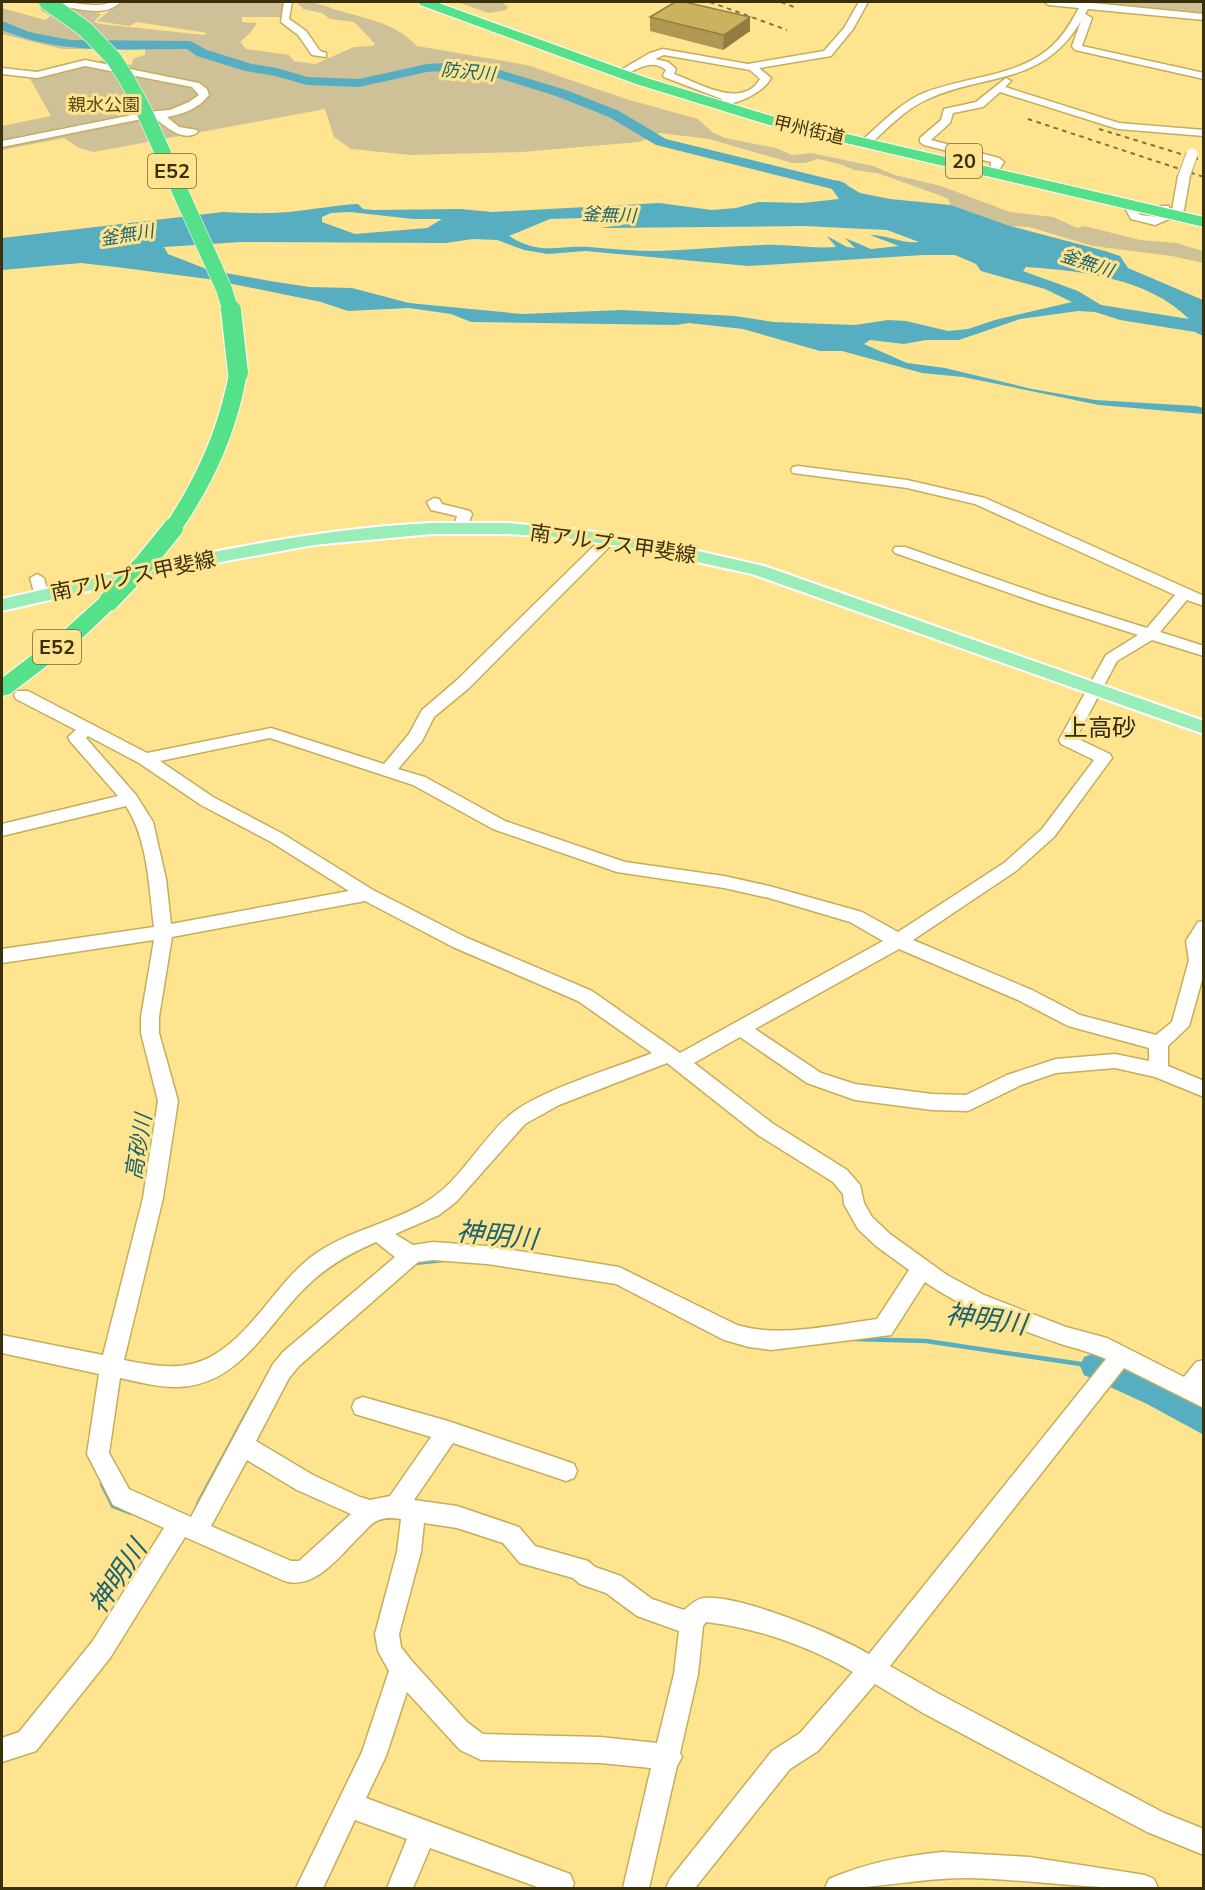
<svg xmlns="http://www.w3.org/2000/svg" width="1205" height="1890" viewBox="0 0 1205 1890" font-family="'Nunito Sans','Noto Sans JP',sans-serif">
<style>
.green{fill:#cec198}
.water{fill:#57aec0;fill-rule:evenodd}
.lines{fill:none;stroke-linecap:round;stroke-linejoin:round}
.stream{stroke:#57aec0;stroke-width:4.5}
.river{fill:#57aec0;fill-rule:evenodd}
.minor-casing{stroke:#c6ad5a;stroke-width:3}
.major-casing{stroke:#fff;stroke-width:4}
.highway-casing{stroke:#fff;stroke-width:2}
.minor{fill:#fff;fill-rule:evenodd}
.major{fill:#98edb9;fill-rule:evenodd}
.highway{fill:#54e18a;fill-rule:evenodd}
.rail{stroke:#81713b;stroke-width:2;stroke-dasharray:4.5 4.5;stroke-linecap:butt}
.minor-bridge-casing{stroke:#c6ad5a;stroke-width:13;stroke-linecap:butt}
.highway-bridge-far1-casing{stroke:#fff;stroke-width:17;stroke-linecap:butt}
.highway-bridge-casing{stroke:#fff;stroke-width:22;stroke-linecap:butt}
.minor-bridge{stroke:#fff;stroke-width:11}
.highway-bridge-far1{stroke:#54e18a;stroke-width:16}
.highway-bridge{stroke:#54e18a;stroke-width:20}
.wall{fill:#af9952}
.shaded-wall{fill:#8f7d42}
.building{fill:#ccb25f;stroke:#8f7d42;stroke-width:1.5}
.labels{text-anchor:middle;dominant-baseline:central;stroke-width:6;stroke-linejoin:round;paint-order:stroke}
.far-water-label{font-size:18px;font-style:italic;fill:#1a626f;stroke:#ffe490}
.far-park-label{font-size:18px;fill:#594a18;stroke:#ffe490}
.far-street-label{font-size:18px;fill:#3a300c;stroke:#ffe490}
.shield{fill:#ffe490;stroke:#756634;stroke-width:1.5}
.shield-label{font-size:20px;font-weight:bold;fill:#3a300c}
.street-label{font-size:21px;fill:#3a300c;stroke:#ffe490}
.water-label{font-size:22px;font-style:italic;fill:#1a626f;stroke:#ffe490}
.quarter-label{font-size:24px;fill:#31290e;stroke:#ffe490}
.near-water-label{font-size:27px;font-style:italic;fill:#1a626f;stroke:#ffe490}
</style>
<rect width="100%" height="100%" fill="#ffe490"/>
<path class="green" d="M120 2H284L282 17H242V22L257 23 250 33 240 42 246 49 289 55 294 61 315 64 354 47 372 46 375 44 354 22 330 19 322 13 303 9 296 2C310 0 322 5 337 10 366 19 394 22 417 46L527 65 626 99 698 119 712 132 725 138 776 148 792 155 811 153 873 166 895 175 941 186 1010 212 1053 217 1077 228 1085 226 1140 240 1176 243 1203 251V263L1172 256 1093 246 1029 227 1010 226 951 205 948 199 939 195 877 173 854 170 839 164 818 159 805 163H792L709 139 660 133 639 142 522 152 411 155 351 149 334 137 325 109 94 152 79 148 64 138 2 150V126L51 116 29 77 104 60 131 65 134 58 145 55V49H62L2 34V8L45 20 51 16 41 11V8L67 6 101 14 94 22 101 24 204 35 207 33 137 22 129 26 97 21Z
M457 2H502L508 7 506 10 489 13Z
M1099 2H1203V15L1097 4Z"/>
<path class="water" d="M808 177 840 181 860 193 890 199 951 205 1010 226 1105 251 1120 256 1128 268 1203 300V336L1195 332 1120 320 1095 312 1078 311 1020 319 959 340H926L904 344 870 340 864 344 907 363 945 368 1032 389 1095 400 1196 406 1203 408V414L1099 405 963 377 922 373 842 351H820L743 329 689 323 676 325 471 322 451 314 409 308 348 311 321 302 208 279 116 267 81 263 2 270V238L223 212C245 213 266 214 288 212 312 210 334 205 358 204L363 209 374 210 460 209 492 212 659 203 712 210 736 208 758 202 802 203 839 199 829 185ZM350 212 413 219H442L427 228 355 234 322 222V217L331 213ZM584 218 634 223 600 228 804 226 887 230 919 242C903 244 888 235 870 235L899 246 871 249 845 238 855 248 847 247 827 236 836 247C811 249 788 244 763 245 728 246 693 250 658 251 634 251 612 249 589 247 555 245 542 256 509 236L550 219ZM473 239 497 240 524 250 548 254 585 251 749 266 923 255H955L976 264 981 271 1045 289 1072 302 995 320 968 329 948 331 906 321 888 320 855 325 773 322 735 316 622 310 522 314 409 303 352 288 309 287 270 281 209 270 168 254 164 247 241 242 446 243ZM1026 267C1082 271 1148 278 1189 319L1101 305 1078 291 1023 271Z"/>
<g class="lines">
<path class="stream" d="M415 1263 443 1260
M854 1339 926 1341 1094 1366
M102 1484 113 1506 131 1513
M198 1504 253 1402"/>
<path class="river" d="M2 21 29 32 70 40 190 41 207 50 252 64 277 68 308 77 359 79 427 64 445 63 493 68 566 90 619 111 666 139 845 183 848 186 840 191 656 145 609 117 556 96 492 76 445 71 427 72 359 87 307 85 275 76 245 71 197 56 187 49C124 49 61 55 2 30Z
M1094 1353 1167 1386 1204 1406V1435L1147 1404 1084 1375 1080 1366 1084 1357Z"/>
<g class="minor-casing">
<path id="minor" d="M50 2C66 0 82 6 98 5 106 5 112 1 121 2 103 19 76 7 55 5Z
M284 2H292L289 19 306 31 320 51 326 53V57L312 55 298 35 281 22Z
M859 2H868L853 29 831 56 759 68 771 78C764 92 736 106 721 104L720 102 722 99 664 77 663 75 666 70C649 57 635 72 619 77L614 74 650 53 663 49 748 64 824 51 844 28ZM664 55 750 70 760 79C742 110 699 83 674 74L676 69 668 62 655 59Z
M1044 2H1092V3L1204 14V20L1088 9 1085 14 1092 18 1082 46 1204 73V79L1075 50 1072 46 1081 21C1042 87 986 72 926 100 904 110 887 129 869 145H861V141C880 125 897 106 919 95 963 75 1021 79 1056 42 1066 32 1072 20 1079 8L1049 5Z
M85 60 199 83 207 89 209 95C198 109 183 114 167 117L179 127 197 130 198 132C184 143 166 127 155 118H147L2 147V141L147 112 170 110 189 102 199 95 192 87 85 66 37 78 2 74V68L37 72Z
M1006 78 1011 81 1005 87 1119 123 1204 130V136L1118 129 1000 92 983 107 953 113 950 123 931 140 999 158 1004 162 999 170H991V162L924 145 920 142V138L941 120 944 109 976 102Z
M1184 173 1190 176 1184 210 1178 213 1172 210 1178 176Z
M1130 203 1134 204 1140 215 1158 217 1161 206H1169V219L1155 225 1131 219 1124 206Z
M798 466 907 480 985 498 1204 596V606L1187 600 1160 632 1204 646V656L1152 640 1117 661 1076 738 1110 754 1112 758 1054 837 1016 871 913 940 1032 990 1080 1015 1156 1035 1172 1022 1189 960 1186 941 1198 922 1204 921V973L1189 1026 1168 1046V1066L1204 1081V1097L1155 1077 1115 1068 1056 1073 1021 1085 968 1111 932 1110 855 1100 807 1083 740 1037 694 1063 772 1123 847 1170 860 1185 864 1203 872 1217 890 1234 947 1275 984 1295 1066 1327 1107 1338 1184 1377 1196 1362 1204 1360V1408L1124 1368 890 1666 941 1695 1164 1813 1204 1829V1855L1147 1832 923 1713 875 1684 818 1751 790 1769 695 1888H666L670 1879 772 1751 800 1733 853 1672C809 1646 757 1628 706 1622L703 1626 698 1674 680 1753 682 1757 677 1766 649 1888H623L651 1768 600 1763 481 1760 460 1750 407 1692 386 1756 366 1798 570 1874 574 1883 572 1888H540L430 1848 413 1888H387L407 1839 355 1820 323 1888H296L362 1752 389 1671 378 1651 375 1634 397 1552 401 1519C394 1518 386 1517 379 1520 372 1522 366 1530 361 1535 340 1555 314 1593 282 1580L185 1537 110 1658 36 1751 2 1762V1738L19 1732 92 1642 164 1528 113 1505 87 1454 99 1374 2 1353V1335L103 1355 143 1198 158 1101 141 1033V1017L154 940 2 963V949L154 927C149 887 148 840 126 806L2 836V824L118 796 70 741 68 737 76 730 16 699 14 695 16 691H28L147 753 271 728 384 764 409 734 422 710 457 680 603 537H613L615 540 613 543 469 688 434 717 422 741 398 769 425 777 505 821 625 862 724 876 769 886 862 912 898 932 1004 863 1042 829 1094 760 1061 744 1059 740 1106 655 1138 635 1038 603 895 553 893 550 895 547H905L1048 597 1147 628 1175 595 975 504 907 488 793 473 791 470 793 467ZM88 736 139 763 201 805 271 842 349 891 171 924 166 879 153 822 136 795 86 738ZM270 738 413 785 493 829 617 872 724 888 769 898 850 922 883 941 680 1053 592 991 465 937 373 890 283 834 213 797 160 761ZM365 901 453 947 578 1001 652 1053C615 1068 540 1090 511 1114 480 1140 461 1181 426 1202 391 1224 347 1230 311 1257 275 1285 252 1334 212 1356 184 1372 154 1366 124 1360L163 1198 178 1101 159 1033V1017L172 937ZM899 949 1018 1000 1068 1026 1149 1048V1061L1115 1054 1056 1059 1007 1075 966 1095 932 1094 855 1084 821 1073 755 1029ZM667 1063 758 1135 833 1182 843 1194 844 1204 858 1229 876 1246 909 1270 877 1319C832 1325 781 1338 737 1325L619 1267 487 1246 433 1242 413 1245 395 1234 439 1215 456 1202 525 1124 559 1105ZM376 1242 395 1257 283 1352 273 1364 191 1517 129 1489 109 1453 120 1378C138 1382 157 1387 175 1387 238 1387 265 1328 303 1290 324 1268 348 1254 376 1242ZM433 1260 487 1264 616 1284 724 1340 749 1347 771 1350 891 1335 925 1282C963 1309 1017 1329 1061 1344 1076 1349 1091 1352 1106 1359L869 1654C835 1634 741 1595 704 1598 696 1599 690 1605 684 1610L652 1599 621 1576 595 1567 588 1561 535 1546 519 1527 457 1506 414 1500 453 1443 566 1481 574 1478 577 1471 574 1464 566 1461 448 1421 363 1397 355 1400 352 1407 355 1414 431 1437 390 1496 370 1500 360 1497 313 1475 256 1441 289 1378 299 1366 418 1262ZM247 1460 297 1490 351 1514 299 1561H291L211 1526ZM424 1523 457 1528 503 1543 520 1563 573 1578 580 1584 606 1593 637 1616 679 1631 674 1674 657 1743 600 1737 483 1734 467 1722 411 1660 401 1647 399 1634 421 1552Z
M434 498 439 499 442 504 470 511 472 514 465 533 460 534 453 530 457 516 431 510 427 502Z
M37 574 44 578 49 596 47 599 42 601 35 596 30 578Z
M942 1852 1029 1857 1145 1875 1154 1879 1158 1888C1096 1890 1033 1880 971 1878 922 1877 873 1890 825 1888L829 1879C866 1863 902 1856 942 1852Z"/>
</g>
<g class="major-casing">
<path id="major" d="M432 523H508L582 530 658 542 764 566 1204 721V734L752 574 633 548 557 537 508 534H432L313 545 178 570 2 611V599C144 567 285 530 432 523Z"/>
</g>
<g class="highway-casing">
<path id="highway" d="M418 2H436L647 78 778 118 1204 217V227L769 125 636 84 420 5Z
M238 368 244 369 247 373C237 432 214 483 180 532H166L163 528C196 479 218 431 229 373L232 369Z
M109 595 116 596 120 601 116 606 78 642 10 694 2 696V678L62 632 102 596Z"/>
</g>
<use href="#minor" class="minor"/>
<use href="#major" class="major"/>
<use href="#highway" class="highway"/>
<path class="rail" d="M710 2 787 30
M781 2 794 7
M1028 119 1204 177
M1099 129 1204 161"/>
<g class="minor-bridge-casing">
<path id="minor-bridge" d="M1184 176 1192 154"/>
</g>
<g class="highway-bridge-far1-casing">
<path id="highway-bridge-far1" d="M47 2 85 29 114 59 126 78 144 111 224 289 231 312"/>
</g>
<g class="highway-bridge-casing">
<path id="highway-bridge" d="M231 310 238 373
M109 601 144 564 173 528"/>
</g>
<use href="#minor-bridge" class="minor-bridge"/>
<use href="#highway-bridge-far1" class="highway-bridge-far1"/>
<use href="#highway-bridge" class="highway-bridge"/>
</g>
<path class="wall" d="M650 17 750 31 723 50 650 31Z"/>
<path class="shaded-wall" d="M750 17V31L723 50 724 35Z"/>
<path class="building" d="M675 2H685L750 17 724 35 650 17Z"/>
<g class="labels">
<g class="far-water-label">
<text transform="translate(468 72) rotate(5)">防沢川</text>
<text transform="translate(609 215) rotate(2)">釜無川</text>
<text transform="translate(127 235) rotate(-9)">釜無川</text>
<text transform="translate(1087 263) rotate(18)">釜無川</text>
</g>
<g class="far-park-label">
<text x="104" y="105">親水公園</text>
</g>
<g class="far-street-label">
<text transform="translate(809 130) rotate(13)">甲州街道</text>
</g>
<g class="shield">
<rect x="946" y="144" width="36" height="34" rx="4.5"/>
<rect x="148" y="154" width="48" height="34" rx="4.5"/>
<rect x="33" y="630" width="48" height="34" rx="4.5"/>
</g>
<g class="shield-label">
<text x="964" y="161">20</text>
<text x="172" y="171">E52</text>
<text x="57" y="647">E52</text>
</g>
<g class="street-label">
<text transform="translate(613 544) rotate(8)">南アルプス甲斐線</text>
<text transform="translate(133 576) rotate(-12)">南アルプス甲斐線</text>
</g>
<g class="water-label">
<text transform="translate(139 1147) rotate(-81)">高砂川</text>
</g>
<g class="quarter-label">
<text x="1100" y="728">上高砂</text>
</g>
<g class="near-water-label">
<text transform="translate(497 1236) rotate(6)">神明川</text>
<text transform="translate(986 1320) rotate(8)">神明川</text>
<text transform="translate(118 1577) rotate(-56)">神明川</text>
</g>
</g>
<rect width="1205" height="1890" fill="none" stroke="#3a300c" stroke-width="6"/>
</svg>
